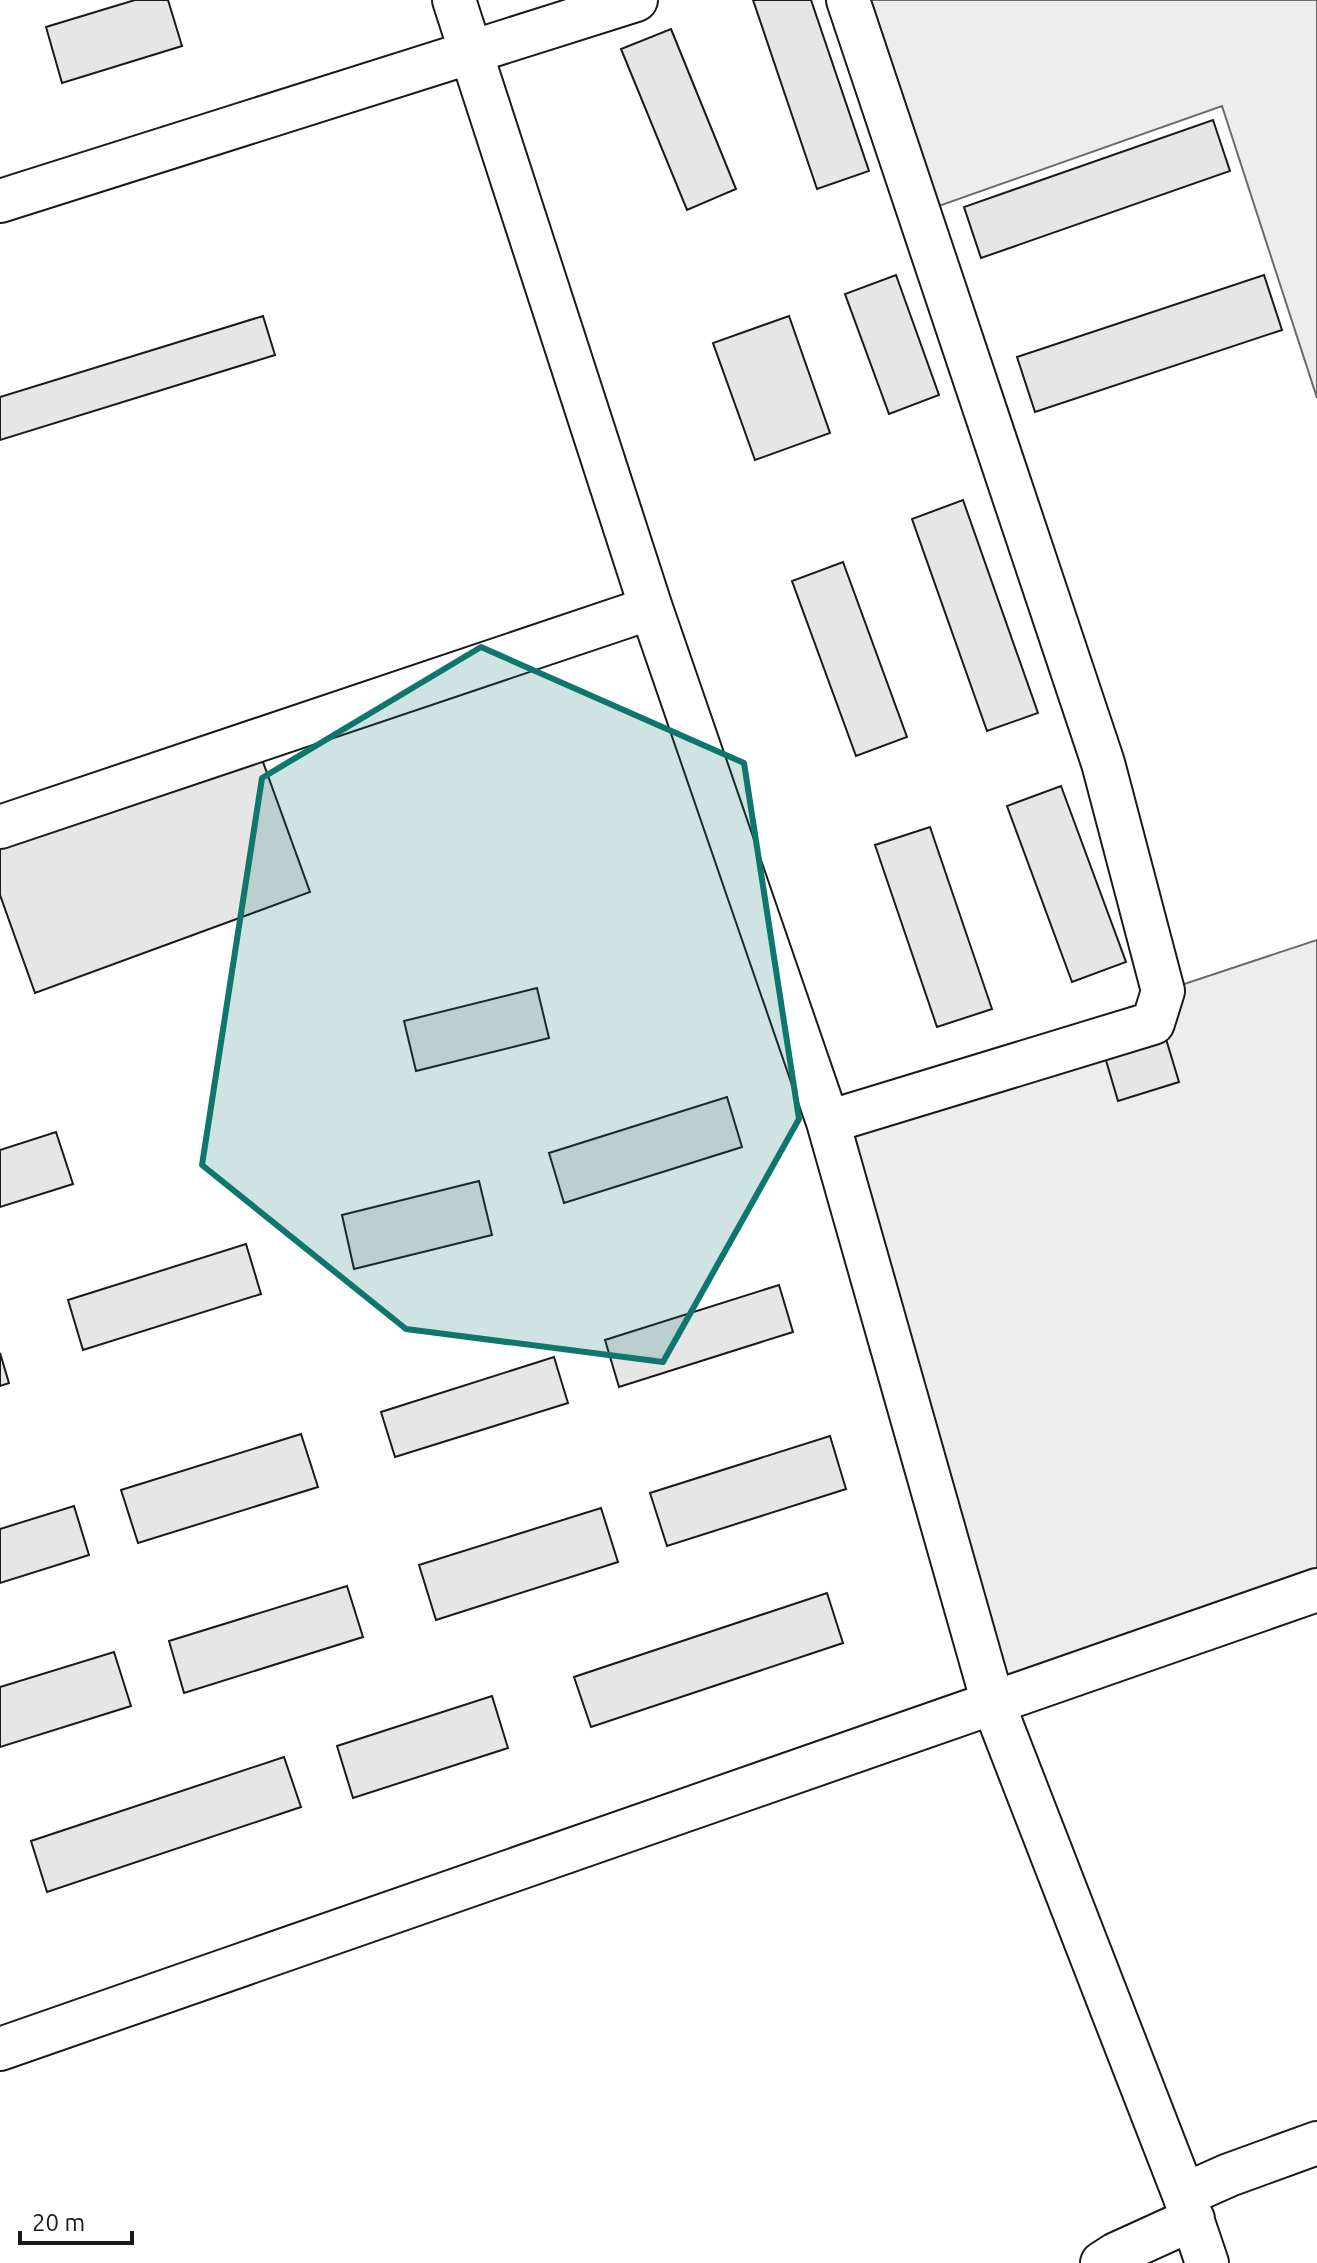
<svg xmlns="http://www.w3.org/2000/svg" width="1317" height="2263" viewBox="0 0 1317 2263" font-family="Ubuntu,sans-serif">
<style>
.built{fill:#ededed;stroke:#6a6a6a;stroke-width:2}
.building{fill:#e6e6e6;stroke:#1a1a1a;stroke-width:2}
.lines{fill:none;stroke-linecap:round;stroke-linejoin:round}
.minor-casing{stroke:#1a1a1a;stroke-width:46}
.minor{stroke:#fff;stroke-width:42}
.marked{fill:#0f766e;fill-opacity:0.2;stroke:#0f766e;stroke-width:6;stroke-linejoin:round}
</style>
<rect width="100%" height="100%" fill="#fff"/>
<path class="built" d="M848 0H1317V398L1222 106 919 213Z
M1317 940V1590L993 1703 828 1122 1153 1023 1163 991Z"/>
<path class="building" d="M135 0H168L182 46 62 83 46 27Z
M753 0H811L869 171 817 189Z
M671 29 736 189 687 210 621 49Z
M1213 120 1230 171 981 258 964 207Z
M896 275 939 395 889 414 845 294Z
M1264 275 1282 330 1035 412 1017 357Z
M263 316 275 355 0 440V397Z
M789 316 830 433 755 460 713 343Z
M963 500 1038 713 987 731 912 519Z
M843 562 907 737 856 756 792 581Z
M259 751 310 892 35 993 0 895V846Z
M1061 786 1126 962 1072 982 1007 806Z
M930 827 992 1009 937 1027 875 845Z
M537 988 549 1038 416 1071 404 1021Z
M1166 1039 1179 1082 1118 1101 1105 1057Z
M727 1097 742 1147 564 1203 549 1153Z
M56 1132 73 1184 0 1207V1150Z
M479 1181 492 1235 354 1269 342 1215Z
M246 1244 261 1294 83 1350 68 1300Z
M779 1285 793 1332 619 1387 605 1340Z
M0 1353 9 1383 0 1386Z
M554 1357 568 1403 395 1457 381 1412Z
M301 1434 318 1487 138 1543 121 1490Z
M830 1436 846 1489 667 1546 650 1493Z
M74 1506 89 1555 0 1583V1529Z
M601 1508 618 1562 436 1620 419 1565Z
M347 1586 363 1637 184 1693 169 1641Z
M827 1593 843 1643 591 1727 574 1677Z
M114 1652 131 1706 0 1747V1687Z
M492 1696 508 1748 353 1798 337 1746Z
M284 1757 301 1807 47 1892 31 1841Z"/>
<g class="lines">
<g class="minor-casing">
<path id="minor" d="M454 0 651 608 828 1122
M848 0 1103 763 1163 991 1153 1023 828 1122 993 1703 1184 2195 1207 2263
M0 201 636 0
M0 827 651 608
M0 2049 1317 1590
M1184 2195 1229 2175 1317 2143
M1102 2263 1116 2254 1193 2219"/>
</g>
<use href="#minor" class="minor"/>
</g>
<path class="marked" d="M481 647 744 763 799 1119 663 1362 406 1329 202 1165 262 778Z"/>
<path d="M20 2231v12h112v-12" fill="none" stroke="#1a1a1a" stroke-width="4"/>
<text x="32" y="2231" font-size="24" fill="#1a1a1a" stroke="#ffffff" stroke-width="6" paint-order="stroke">20 m</text>
</svg>
